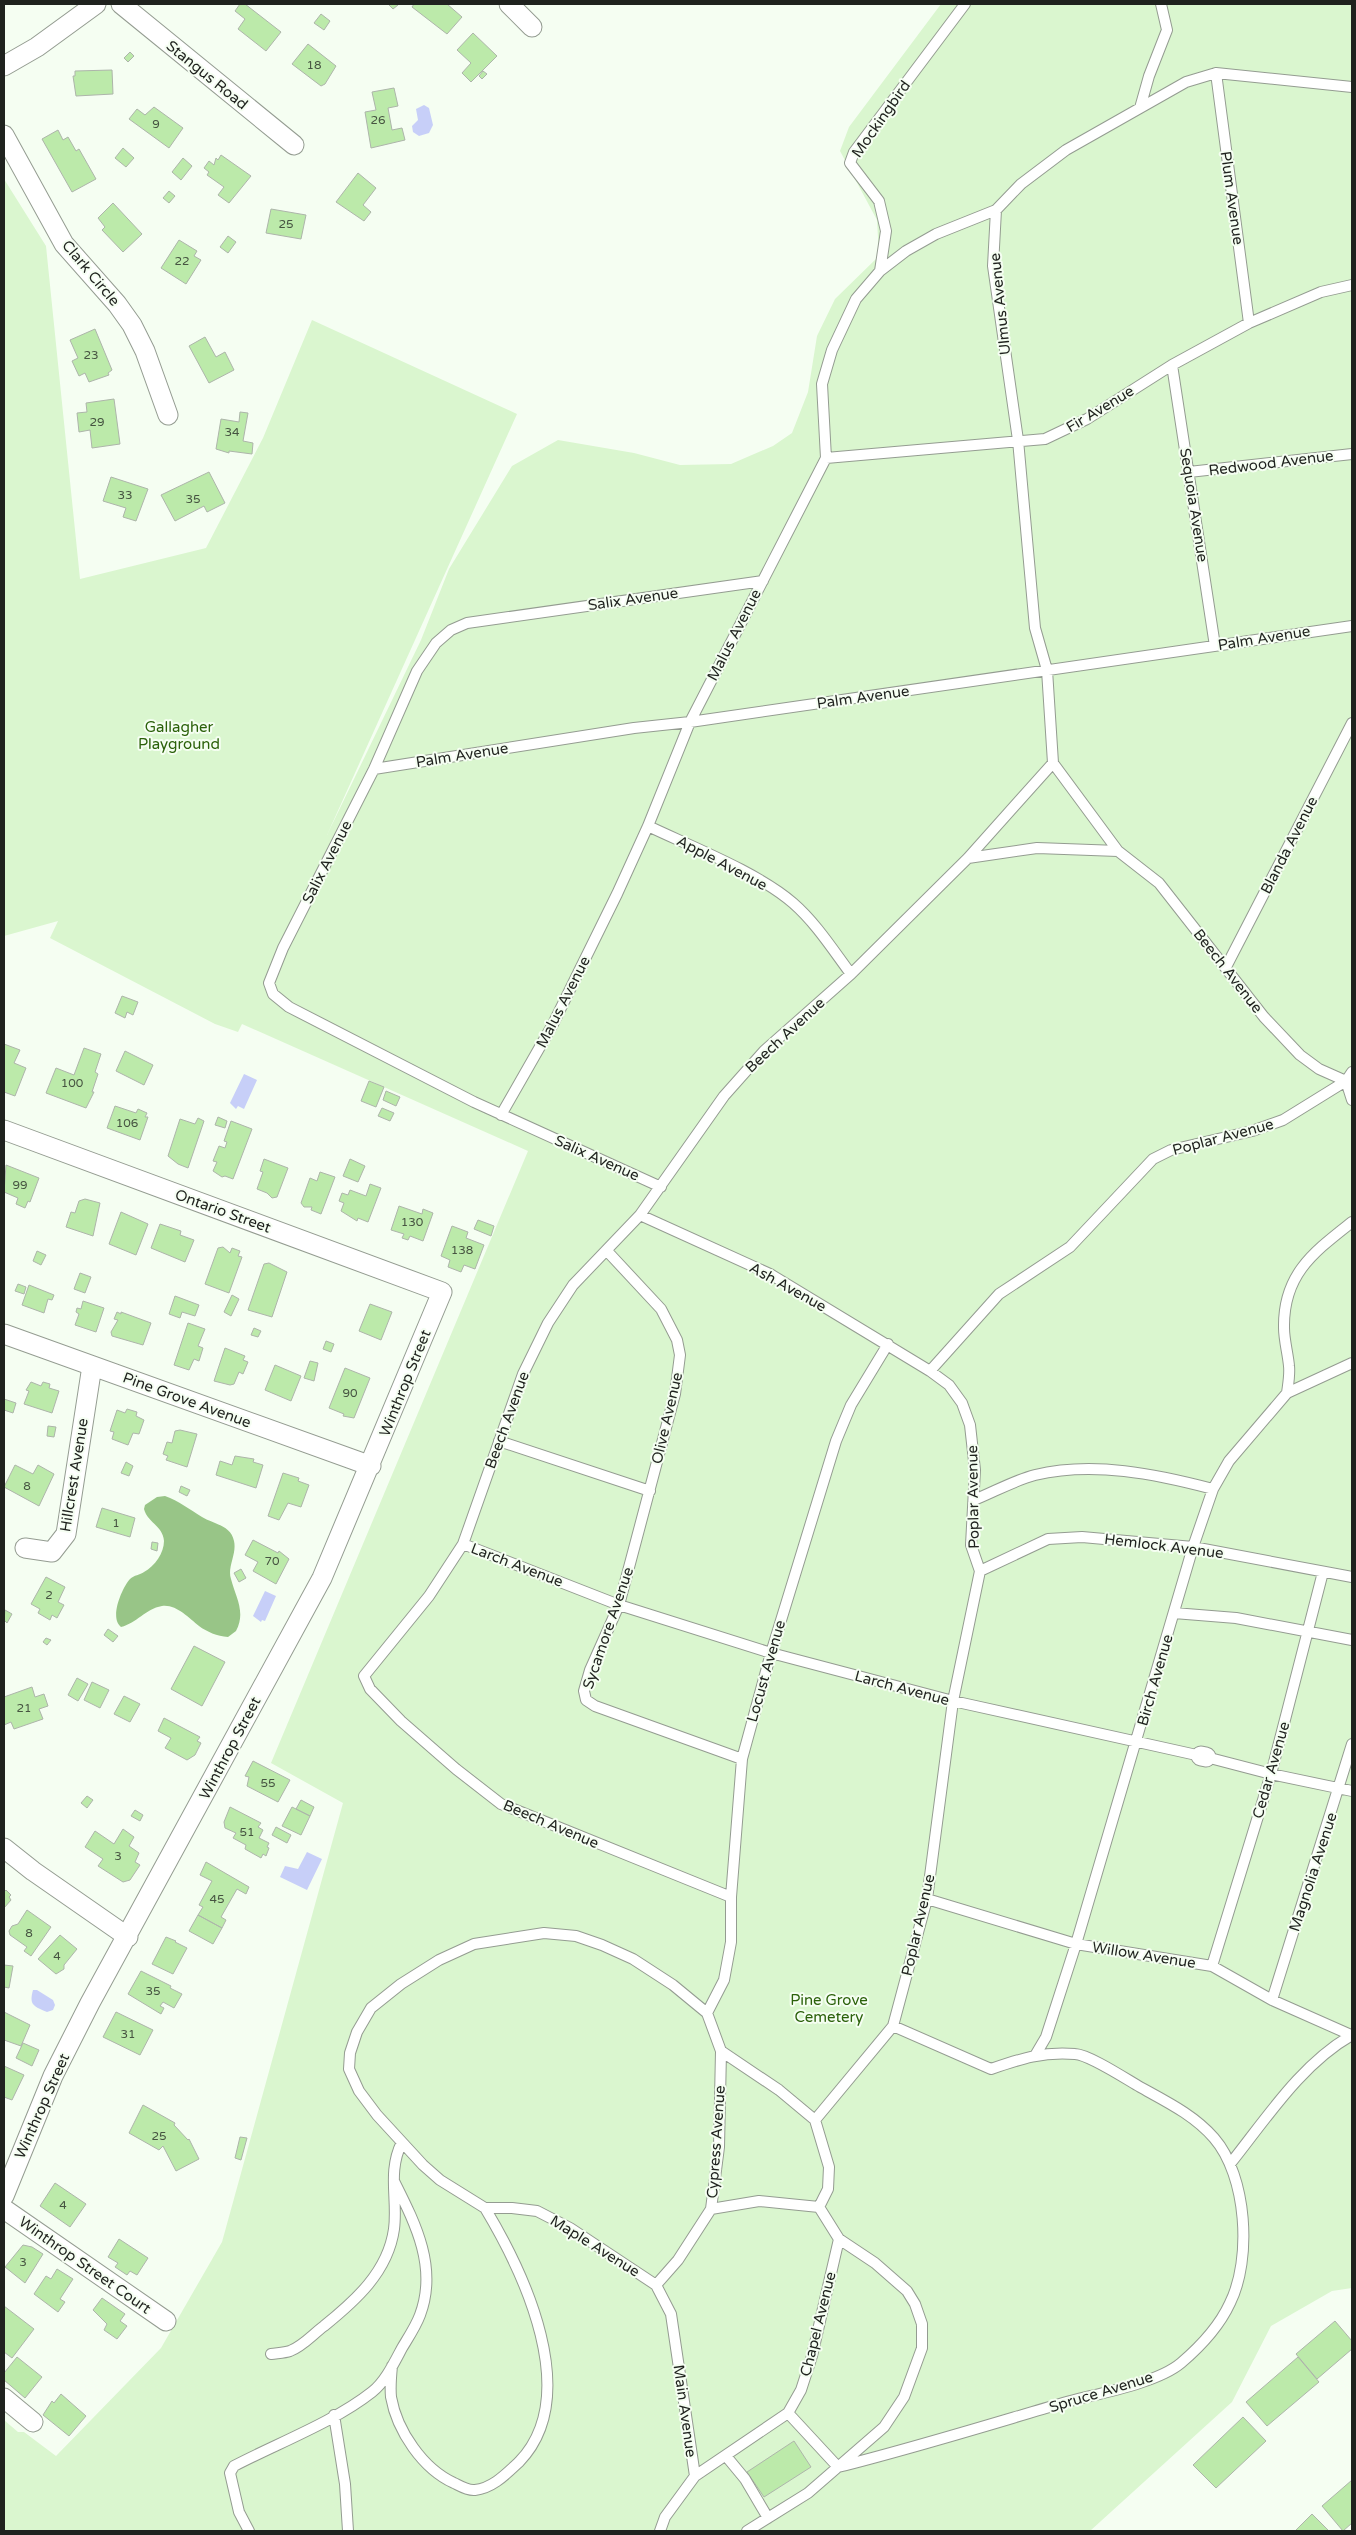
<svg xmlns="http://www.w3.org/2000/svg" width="1356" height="2535" viewBox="0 0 1356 2535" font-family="'Varela Round',sans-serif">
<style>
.green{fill:#daf6cf}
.forest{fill:#98c587}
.water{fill:#c7cff8}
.building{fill:#bceaaa;stroke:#adb5aa}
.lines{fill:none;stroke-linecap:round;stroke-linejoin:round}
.lane-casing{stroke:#949c91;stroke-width:12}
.street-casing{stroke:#949c91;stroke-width:21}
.lane{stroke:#fff;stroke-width:10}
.street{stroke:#fff;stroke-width:19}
.labels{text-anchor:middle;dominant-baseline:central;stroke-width:4;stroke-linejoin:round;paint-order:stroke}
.number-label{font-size:12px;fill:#465441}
.street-label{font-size:15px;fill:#1f221e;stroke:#f5fef2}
.park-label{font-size:15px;fill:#2b610a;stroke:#f5fef2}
</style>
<rect width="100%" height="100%" fill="#f5fef2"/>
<path class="green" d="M941 4H1352V2288L1332 2291 1271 2326 1232 2402 1090 2531H4V2420L18 2432H24L56 2456 161 2348 222 2242 343 1803 271 1763 528 1151 242 1024 238 1032 215 1024 50 938 58 921 4 936V179L46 246 80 579 206 548 263 438 312 320 517 414 327 835 421 640 449 569 512 466 558 440 634 453 680 465 731 464 773 446 792 433 808 392 817 336 835 299 879 256 877 220 840 151 849 127Z"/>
<path class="forest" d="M165 1496C179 1501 189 1509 202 1517 213 1524 231 1525 234 1541 237 1554 227 1567 231 1579 236 1598 246 1612 236 1631L228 1637C217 1636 207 1632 199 1626 189 1618 176 1604 162 1606 145 1609 137 1623 121 1627 109 1618 122 1588 130 1579 134 1575 140 1575 144 1572 155 1566 164 1553 164 1541 163 1526 147 1522 144 1509L145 1505 157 1497Z"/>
<path class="water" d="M424 105 429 108 433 125 429 133 419 136 413 132 412 126 418 120 416 109Z
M244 1074 257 1080 244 1109 238 1106 236 1109 230 1103Z
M265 1591 276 1596 265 1621 262 1620 261 1622 253 1616Z
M307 1852 322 1859 307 1890 280 1877 285 1866 298 1869Z
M33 1990H37L53 2000 55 2005 53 2010 47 2012C33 2006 29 2005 33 1990Z"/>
<path class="building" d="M240 4H245L281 32 266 51 238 29 245 19 235 11Z
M391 4H397L398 5 393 9 389 5Z
M414 4H447L462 17 447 34 412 7Z
M321 14 330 21 324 30 314 23Z
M473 33 497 56 471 82 462 73 471 63 457 50Z
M308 44 336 66 325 84 321 86 292 64Z
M130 52 134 56 128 62 124 58Z
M112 70 113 94 76 96 73 76H75V71Z
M483 71 487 74 482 79 479 76Z
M394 88 398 106 388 108 392 130 402 128 405 140 371 148 365 112 376 110 372 92Z
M154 107 183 128 169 148 129 119 137 109 145 115Z
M58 130 63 140 68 137 76 151 79 149 96 179 72 192 42 139Z
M123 148 134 158 126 167 115 158Z
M221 155 251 176 229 203 218 195 224 187 207 175 209 172 204 168 209 161 214 165 216 158 218 160Z
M183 158 192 166 181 180 172 172Z
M358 173 376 188 363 205 371 212 364 221 336 202Z
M169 191 175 196 169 203 163 198Z
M113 203 142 234 123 252 102 230 105 227 98 218Z
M271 209 306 215 301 239 266 233Z
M228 236 236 242 228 253 220 247Z
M179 240 197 251 194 256 201 260 186 284 161 268Z
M95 329 112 370 108 373 109 375 89 382 85 373 79 376 72 361 78 358 70 340Z
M205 337 216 357 225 352 234 370 209 383 189 346Z
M114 399 120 444 92 448 90 430 79 432 77 413 87 412 86 403Z
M240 412 248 413 243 441 253 443 252 454 229 451V453L216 449 221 419 239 422Z
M209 472 225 503 207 512 204 506 175 521 161 495Z
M111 477 148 489 136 521 123 517 126 508 103 501Z
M122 996 138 1002 133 1015 127 1012 125 1018 115 1013Z
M4 1044 20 1050 14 1063 26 1068 15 1096 4 1092Z
M84 1048 101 1054 95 1072 98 1074 92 1092H94L86 1108 46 1093 56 1068 74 1075Z
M125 1051 153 1065 144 1085 116 1071Z
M369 1081 384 1087 376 1107 361 1101Z
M386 1091 400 1097 396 1106 383 1100Z
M115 1106 136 1113 138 1109 147 1113 145 1117H148L140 1140 107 1128Z
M382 1108 394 1113 390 1121 378 1116Z
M218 1117 227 1121 225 1128 215 1125Z
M198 1118 204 1121 188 1168 178 1164 168 1156 180 1119 195 1124Z
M231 1121 252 1129 233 1179 225 1176 222 1177 213 1171 217 1162 213 1161 219 1146 225 1148 227 1142 224 1141Z
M264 1159 288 1168 277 1197 272 1198 267 1193 257 1189 263 1172 260 1171Z
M350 1159 365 1166 358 1182 343 1176Z
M6 1165 39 1178 30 1202 28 1201 25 1208 16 1204 18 1198 4 1192Z
M320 1172 335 1177 321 1214 311 1210 312 1207H304L301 1203 310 1178 317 1181Z
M370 1184 381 1188 368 1222 358 1218 357 1221 341 1211 344 1203 339 1201 342 1193 348 1195 350 1190 366 1196Z
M85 1199 100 1203 93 1236 66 1227 71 1212 75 1213 79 1201Z
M399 1206 422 1214 423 1209 433 1213 423 1241 410 1236 408 1240 402 1238 404 1234 391 1230Z
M121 1212 148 1224 136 1255 109 1244Z
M478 1220 494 1226 491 1236 474 1229Z
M160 1224 181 1231 180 1235 194 1240 185 1262 151 1248Z
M452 1226 468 1232 466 1238 484 1245 475 1269 464 1265 461 1272 448 1267 450 1260 441 1256Z
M223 1247 230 1253 232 1248 240 1251 238 1256 242 1257 229 1293 205 1284 218 1248Z
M37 1251 46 1255 41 1265 33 1261Z
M269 1263 287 1272 272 1317 248 1310 264 1264Z
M80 1273 91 1277 85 1293 74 1289Z
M18 1284 26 1287 24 1294 15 1291Z
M29 1285 54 1295 52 1300 48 1299 44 1313 22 1305Z
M232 1295 239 1299 231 1316 224 1312Z
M175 1296 199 1305 195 1316 182 1312 180 1318 169 1314Z
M83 1301 104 1308 96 1332 75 1325 79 1314 76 1312 77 1308 81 1309Z
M370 1304 392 1312 381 1340 359 1331Z
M117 1312 121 1314V1312L151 1323 143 1345 112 1336 111 1332 118 1320 114 1319Z
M188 1323 205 1329 198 1346 203 1348 199 1361 194 1359 189 1370 174 1365Z
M254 1328 261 1331 258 1337 251 1335Z
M326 1341 334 1344 331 1352 323 1349Z
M225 1348 245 1356 243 1360 248 1362 243 1374 239 1372 234 1384 230 1385 214 1381Z
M310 1361 318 1363 314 1381 304 1378Z
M275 1365 301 1376 291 1401 265 1390Z
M345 1368 370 1378 354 1418 343 1416 344 1414 329 1408Z
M31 1382 41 1386 43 1382 50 1384 49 1388 59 1391 52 1413 24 1404 29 1391 26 1390Z
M4 1399 16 1403 13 1413 4 1410Z
M127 1409 137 1412 136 1416 144 1420 139 1434 133 1433 128 1445 112 1439 114 1432 110 1431 117 1410 125 1413Z
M48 1426 56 1427 54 1437 47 1436Z
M180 1430 197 1434 187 1467 166 1460 168 1456 163 1454 167 1442 172 1443 175 1431Z
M235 1456 254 1459 253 1462 263 1465 256 1488 216 1475 220 1461 232 1465Z
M126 1462 133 1466 129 1476 121 1473Z
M15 1465 33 1474 38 1465 54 1474 39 1506 4 1487Z
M283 1473 299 1478 298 1481 309 1485 301 1507 288 1503 279 1520 268 1516Z
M181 1486 190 1490 187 1496 179 1492Z
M102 1508 135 1518 130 1537 96 1527Z
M253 1540 278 1553 279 1551 289 1559 276 1584 253 1571 258 1562 245 1555Z
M152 1542 158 1543 157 1551 151 1549Z
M241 1569 246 1578 239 1582 234 1573Z
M46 1577 65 1587 58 1602 64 1605 57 1618 52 1615 50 1620 38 1613 40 1609 31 1604Z
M5 1610 12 1614 7 1623 4 1620Z
M108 1629 118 1636 113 1642 104 1635Z
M46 1638 51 1640 47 1645 43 1642Z
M194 1646 225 1662 202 1706 171 1689Z
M77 1678 88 1684 78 1701 68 1695Z
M92 1682 109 1690 100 1708 84 1700Z
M32 1687 35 1697 44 1694 48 1706 39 1709 43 1719 14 1729 11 1722 4 1725V1697Z
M124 1696 140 1704 130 1722 114 1714Z
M164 1718 200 1737 197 1741 201 1743 195 1755 187 1760 165 1748 171 1738 158 1731Z
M253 1761 290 1780 278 1802 247 1786 249 1777 245 1776Z
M87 1796 93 1800 87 1808 81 1803Z
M301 1800 314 1807 310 1816 296 1809Z
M230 1807 261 1823 258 1827 263 1830 259 1838 269 1843 267 1847 269 1848 266 1856 263 1854 261 1858 245 1849 246 1845 233 1838 236 1833 225 1828 224 1822Z
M292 1807 310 1816 301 1835 282 1826Z
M135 1810 143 1815 140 1821 131 1816Z
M276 1827 291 1835 287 1843 272 1835Z
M123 1829 134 1837 129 1846 139 1853 135 1862 140 1865 130 1880 123 1882 98 1866 103 1859 85 1847 95 1831 114 1844Z
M206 1862 249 1887 246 1894 237 1889 221 1917 226 1920 222 1928 198 1915 203 1907 199 1905 212 1881 200 1875Z
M6 1890 11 1895 9 1897 11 1900 4 1908V1892Z
M27 1910 51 1927 31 1956 24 1951 27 1947 10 1935 9 1931 12 1926 18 1924Z
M198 1915 222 1928 213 1944 189 1931Z
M60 1935 77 1949 64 1965V1969L56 1974 38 1959Z
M166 1937 176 1941 175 1942 187 1948 173 1974 152 1964Z
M4 1965 13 1966 9 1988 4 1987Z
M141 1971 171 1986 170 1988 182 1994 174 2008 163 2002 160 2006 164 2008 161 2014 128 1994Z
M4 2012 30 2025 21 2046 4 2040Z
M116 2012 153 2030 140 2055 103 2037Z
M23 2043 39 2050 32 2066 16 2058Z
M4 2066 24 2075 12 2100 4 2097Z
M143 2105 175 2123 174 2125 188 2140 189 2139 199 2159 176 2171 163 2146 159 2150 129 2133Z
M240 2137 247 2138 241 2160 235 2158Z
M55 2183 86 2204 70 2227 40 2206Z
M119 2239 148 2258 137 2275 130 2271 127 2275 115 2267 118 2263 108 2257Z
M23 2245 32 2247 43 2254 25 2283 5 2267Z
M57 2269 73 2279 60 2299 65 2302 58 2312 34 2294 46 2276 51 2279Z
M102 2298 125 2314 120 2321 127 2326 117 2339 104 2330 107 2324 93 2310Z
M4 2306 34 2329 12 2358 4 2352Z
M1335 2321 1352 2341V2349L1317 2379 1296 2354Z
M17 2357 42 2377 25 2398 4 2380V2373Z
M1298 2357 1319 2382 1267 2426 1246 2402Z
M61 2394 86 2416 69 2436 43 2415 52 2401 54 2403Z
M1243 2417 1266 2441 1216 2488 1193 2465Z
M794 2441 811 2467 764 2497 747 2472Z
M1352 2480V2523L1343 2531 1322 2506Z
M1312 2514 1329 2531H1295Z"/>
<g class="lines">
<g class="lane-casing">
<path id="lane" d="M1216 73 1249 323
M1140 108 1149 76 1167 30 1161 4
M880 271 886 231 879 201 850 163 854 152 965 4
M1172 365 1215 646
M826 458 1045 439 1087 419 1172 365 1249 323 1321 292 1352 285
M1189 472 1352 454
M1053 763 1047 670 1035 628 1018 440 993 266 996 210 1021 184 1066 150 1186 82 1216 73 1352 87
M374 769 634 728 690 722 1352 626
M648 826C692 847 757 872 793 903 816 923 833 950 851 974
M968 858 1037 848 1118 851
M1226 967 1352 723
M1346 1081 1352 1100
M501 1115 553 1024 617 894 648 826 690 722 826 458 822 384 832 350 856 299 880 271 906 251 936 234 996 210
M661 1187 474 1102 289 1007 273 994 269 983 283 948 374 769 417 671 436 643 451 630 467 623 763 581
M640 1215 770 1274 930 1371 949 1385 962 1403 970 1425 975 1470 971 1545 980 1571 953 1701 927 1899 893 2026 815 2120
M607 1251 661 1309 677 1340 680 1355 675 1394 619 1605 590 1670 584 1691 586 1700 595 1706 742 1759
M930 1371 999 1294 1070 1247 1153 1159 1171 1150 1252 1131 1283 1120 1346 1081 1352 1072
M1287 1393C1288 1385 1290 1375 1289 1366 1288 1354 1284 1340 1284 1328 1283 1274 1314 1252 1352 1222
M499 1441 650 1491
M974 1500C994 1492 1015 1480 1035 1475 1093 1461 1156 1474 1213 1489
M463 1544 619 1605 771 1653 953 1701 1201 1756
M980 1571 1048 1539 1082 1537 1193 1547 1352 1577
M1174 1613 1236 1618 1352 1640
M1206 1757 1271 1774 1352 1791
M731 1897 501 1804 456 1769 401 1721 370 1689 364 1676 429 1596 463 1544 523 1374 548 1323 573 1285 640 1215 724 1096 764 1051 851 974 968 858 1053 763 1118 851 1159 883 1264 1017 1300 1055 1319 1069 1346 1081
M927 1899 1076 1944 1212 1966 1272 2000 1351 2035
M1212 1966 1271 1774 1323 1572
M1272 2000 1352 1744
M707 2013 724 1980 731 1942V1897L742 1759 771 1653 836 1441 851 1405 888 1344
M721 2051 779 2090 815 2120 829 2167 828 2189 819 2207
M1036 2054 1046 2037 1076 1944 1193 1547 1213 1489 1229 1461 1287 1393 1352 1363
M1230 2164C1266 2119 1301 2064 1352 2035
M711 2209 759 2201 819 2207
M656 2285 678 2260 711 2209 719 2147 721 2051 707 2013 673 1985 633 1959 602 1945 576 1936 544 1933 474 1944 439 1960 401 1984 371 2008 357 2032 350 2053 349 2069 359 2091 377 2115 423 2165 440 2180 485 2208H512L537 2211 570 2228 656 2285 671 2314 695 2476
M271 2354C277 2353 284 2353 290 2351 303 2346 312 2335 324 2326 355 2301 388 2272 394 2229 398 2199 387 2172 402 2142
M392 2366C391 2376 390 2387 391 2397 397 2431 423 2469 454 2483 460 2486 468 2491 475 2490 493 2488 506 2474 519 2462 583 2396 524 2273 485 2208
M788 2413 838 2467
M334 2415 345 2484 348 2531
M726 2456 745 2479 768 2518
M838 2467C914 2448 988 2425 1063 2403 1095 2394 1156 2384 1181 2363 1201 2346 1219 2327 1230 2303 1252 2259 1247 2176 1214 2138 1194 2115 1167 2102 1140 2087 1126 2079 1090 2055 1075 2054 1044 2051 1020 2059 991 2069L893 2026
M249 2531 239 2512 230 2473 234 2466C278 2443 334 2422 372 2392 385 2382 394 2363 402 2348 408 2338 416 2326 420 2315 438 2267 415 2223 394 2181
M660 2531 665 2517 695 2476 788 2413 801 2390 812 2356 839 2239
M747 2531 808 2493 884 2427 904 2397 922 2348V2324L915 2304 907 2291 875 2263 839 2239 819 2207"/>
</g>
<g class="street-casing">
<path id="street" d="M121 4 294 145
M509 4 532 27
M4 66 37 47 96 4
M4 135 64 244 117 304 132 325 145 351 168 415
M4 1130 442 1292 322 1578 90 2003 53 2076 4 2196
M4 1334 371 1466
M25 1548 52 1552 66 1534 92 1366
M1201 1756 1206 1757
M4 1848 33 1871 128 1937
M4 2209 166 2321
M4 2398 33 2422"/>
</g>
<use href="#lane" class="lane"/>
<use href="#street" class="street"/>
</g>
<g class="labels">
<g class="number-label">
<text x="314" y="65">18</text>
<text x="378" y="120">26</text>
<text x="156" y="124">9</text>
<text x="286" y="224">25</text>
<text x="182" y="261">22</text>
<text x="91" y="355">23</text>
<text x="97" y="422">29</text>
<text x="232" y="432">34</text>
<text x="125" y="495">33</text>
<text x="193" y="499">35</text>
<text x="72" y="1083">100</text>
<text x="127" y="1123">106</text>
<text x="20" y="1185">99</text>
<text x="412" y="1222">130</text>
<text x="462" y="1250">138</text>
<text x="350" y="1393">90</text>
<text x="27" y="1486">8</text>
<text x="116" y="1523">1</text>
<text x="272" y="1561">70</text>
<text x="49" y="1595">2</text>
<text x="24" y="1708">21</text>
<text x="268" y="1783">55</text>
<text x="247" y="1832">51</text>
<text x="118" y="1856">3</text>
<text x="217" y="1899">45</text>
<text x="29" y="1933">8</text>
<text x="57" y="1956">4</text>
<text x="153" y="1991">35</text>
<text x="128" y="2034">31</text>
<text x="159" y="2136">25</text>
<text x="63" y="2205">4</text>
<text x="23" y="2262">3</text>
</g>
<g class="street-label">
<text transform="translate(207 75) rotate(39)">Stangus Road</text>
<text transform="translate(881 119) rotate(-55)">Mockingbird</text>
<text transform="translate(1232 198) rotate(82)">Plum Avenue</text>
<text transform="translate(91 273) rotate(50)">Clark Circle</text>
<text transform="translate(1000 304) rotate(-96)">Ulmus Avenue</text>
<text transform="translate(1100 409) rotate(-31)">Fir Avenue</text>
<text transform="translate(1271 463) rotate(-7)">Redwood Avenue</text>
<text transform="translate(1194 505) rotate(81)">Sequoia Avenue</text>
<text transform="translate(633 599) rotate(-8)">Salix Avenue</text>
<text transform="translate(734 635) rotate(-63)">Malus Avenue</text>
<text transform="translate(1264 638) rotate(-9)">Palm Avenue</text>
<text transform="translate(863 697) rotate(-8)">Palm Avenue</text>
<text transform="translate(462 755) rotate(-9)">Palm Avenue</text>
<text transform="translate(1289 845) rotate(-63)">Blanda Avenue</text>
<text transform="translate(327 862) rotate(-63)">Salix Avenue</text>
<text transform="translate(722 863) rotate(28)">Apple Avenue</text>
<text transform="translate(1228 971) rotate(52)">Beech Avenue</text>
<text transform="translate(563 1002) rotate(-63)">Malus Avenue</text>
<text transform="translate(785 1035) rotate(-43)">Beech Avenue</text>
<text transform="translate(1223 1137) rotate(-15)">Poplar Avenue</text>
<text transform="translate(597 1158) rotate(24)">Salix Avenue</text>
<text transform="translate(223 1211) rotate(20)">Ontario Street</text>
<text transform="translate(788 1287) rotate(29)">Ash Avenue</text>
<text transform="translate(405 1383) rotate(-68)">Winthrop Street</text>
<text transform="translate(187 1400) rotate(20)">Pine Grove Avenue</text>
<text transform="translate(667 1418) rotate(-77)">Olive Avenue</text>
<text transform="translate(507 1420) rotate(-70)">Beech Avenue</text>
<text transform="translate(74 1475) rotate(-81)">Hillcrest Avenue</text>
<text transform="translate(973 1497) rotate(-91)">Poplar Avenue</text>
<text transform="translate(1164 1546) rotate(7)">Hemlock Avenue</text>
<text transform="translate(517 1565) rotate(21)">Larch Avenue</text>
<text transform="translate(608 1628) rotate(-71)">Sycamore Avenue</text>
<text transform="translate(766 1671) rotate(-74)">Locust Avenue</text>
<text transform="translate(1155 1680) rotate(-74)">Birch Avenue</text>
<text transform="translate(902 1688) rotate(15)">Larch Avenue</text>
<text transform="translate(230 1748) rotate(-62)">Winthrop Street</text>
<text transform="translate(1271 1770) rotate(-74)">Cedar Avenue</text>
<text transform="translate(551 1824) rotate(23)">Beech Avenue</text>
<text transform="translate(1313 1872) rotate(-72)">Magnolia Avenue</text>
<text transform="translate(918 1925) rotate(-77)">Poplar Avenue</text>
<text transform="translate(1144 1955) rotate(9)">Willow Avenue</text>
<text transform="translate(42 2106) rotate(-66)">Winthrop Street</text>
<text transform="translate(716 2142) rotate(-86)">Cypress Avenue</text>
<text transform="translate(595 2246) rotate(32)">Maple Avenue</text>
<text transform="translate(85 2265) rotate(35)">Winthrop Street Court</text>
<text transform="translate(818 2324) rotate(-76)">Chapel Avenue</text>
<text transform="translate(1101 2392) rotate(-17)">Spruce Avenue</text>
<text transform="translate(685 2411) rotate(82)">Main Avenue</text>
</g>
<g class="park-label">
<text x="179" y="727">Gallagher<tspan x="179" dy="17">Playground</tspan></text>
<text x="829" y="2000">Pine Grove<tspan x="829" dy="17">Cemetery</tspan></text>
</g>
</g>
<rect width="1356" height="2535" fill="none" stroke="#1f221e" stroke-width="10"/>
</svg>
